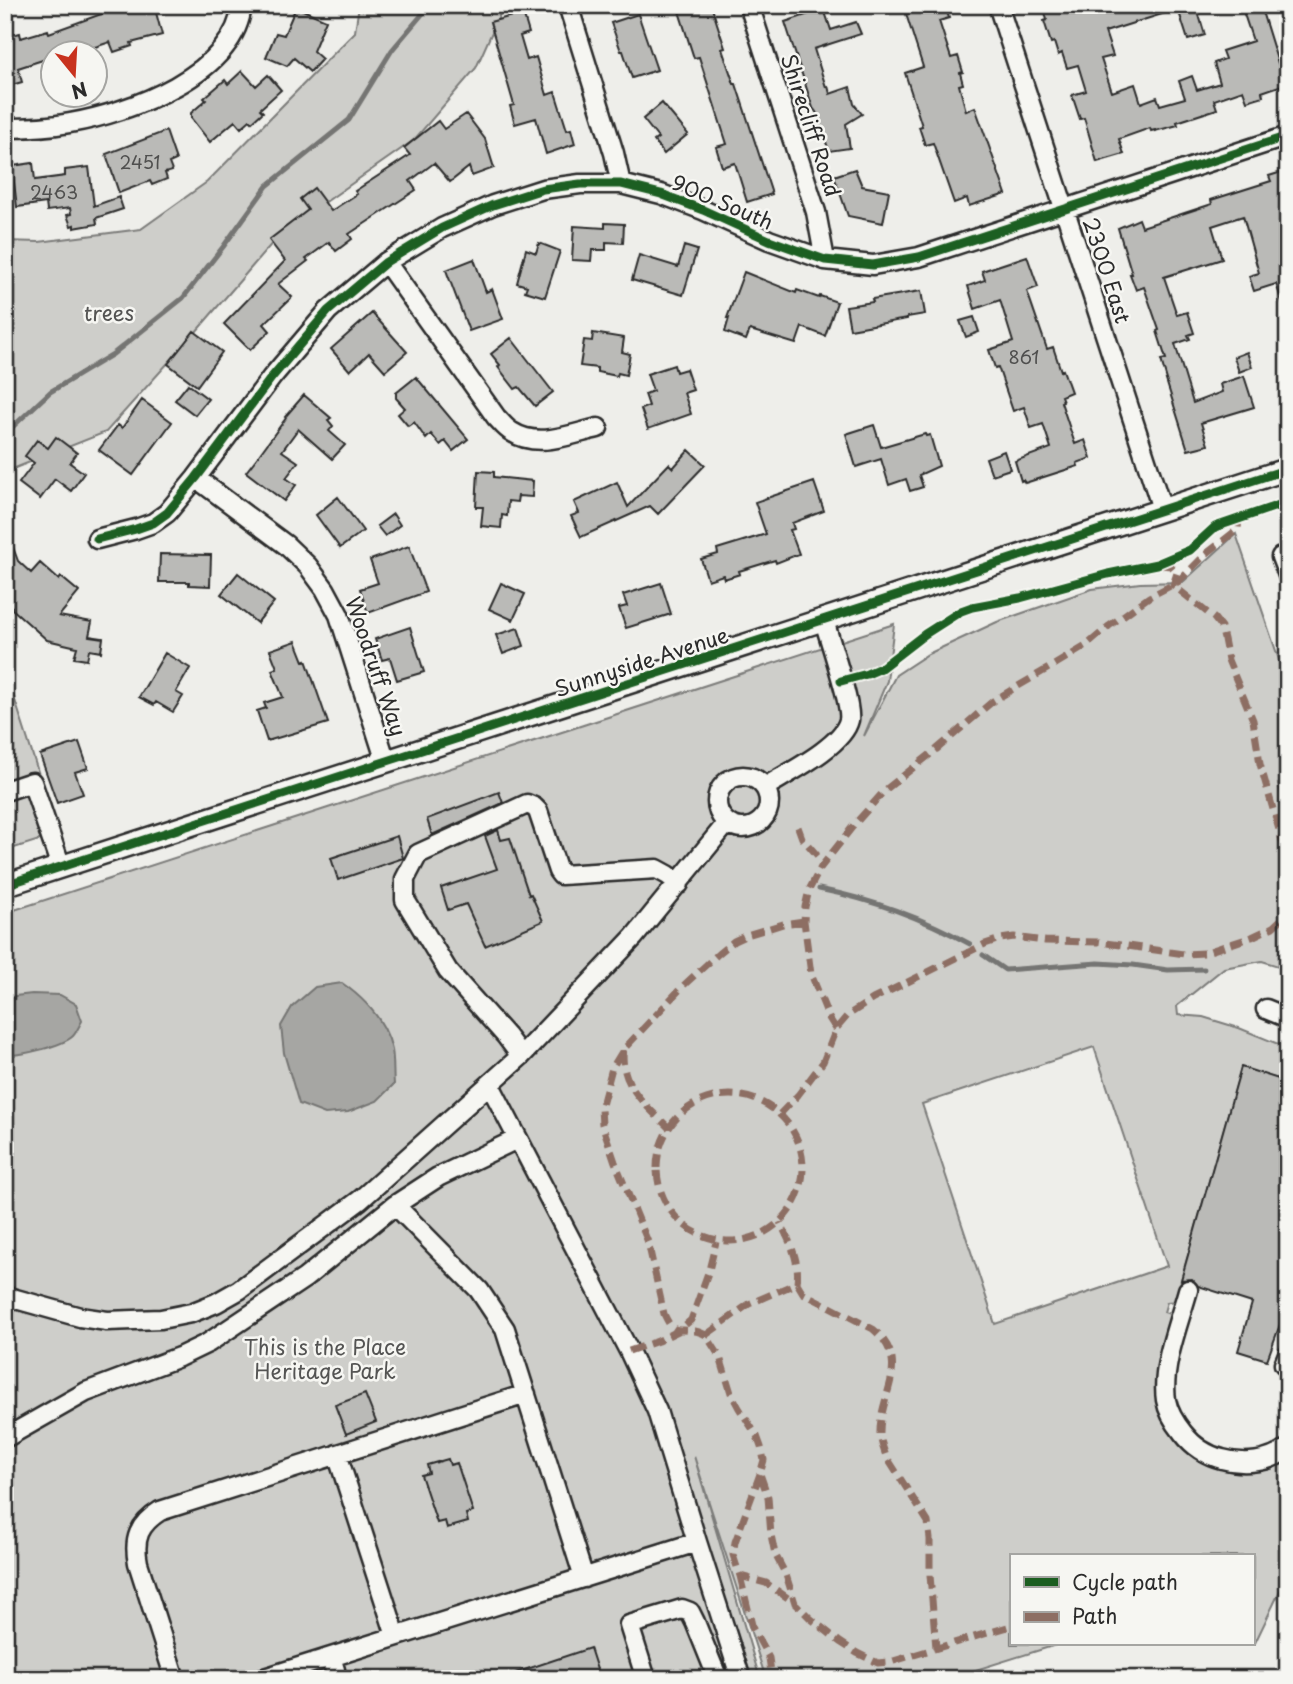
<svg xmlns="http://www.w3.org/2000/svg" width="1293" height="1684" viewBox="0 0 1293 1684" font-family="'Playpen Sans',sans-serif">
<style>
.green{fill:#cececa;stroke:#7c7c7a;stroke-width:2;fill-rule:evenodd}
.water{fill:#a6a6a3;stroke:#757573;stroke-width:2}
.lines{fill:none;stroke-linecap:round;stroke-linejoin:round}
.stream{stroke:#757573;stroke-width:5}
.building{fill:#babab7;stroke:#2b2b2b;stroke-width:2}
.minor-casing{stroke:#2b2b2b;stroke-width:23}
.major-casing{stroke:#2b2b2b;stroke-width:26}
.minor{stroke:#f6f6f2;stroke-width:18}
.major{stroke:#f6f6f2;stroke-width:21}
.quiet{stroke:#8d6e63;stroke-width:7;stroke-dasharray:14 7;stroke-linecap:butt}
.cycleway-casing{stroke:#f6f6f2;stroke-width:13}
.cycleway{stroke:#1b5e20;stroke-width:9}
.labels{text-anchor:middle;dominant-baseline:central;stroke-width:5;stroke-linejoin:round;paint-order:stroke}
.number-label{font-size:18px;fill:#4f4f4e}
.street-label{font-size:21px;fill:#2b2b2b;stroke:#f6f6f2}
.park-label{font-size:21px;fill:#545453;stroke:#f6f6f2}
</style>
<rect width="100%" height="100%" fill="#eeeeea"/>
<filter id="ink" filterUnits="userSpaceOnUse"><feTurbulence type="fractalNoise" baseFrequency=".0143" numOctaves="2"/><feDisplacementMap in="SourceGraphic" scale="14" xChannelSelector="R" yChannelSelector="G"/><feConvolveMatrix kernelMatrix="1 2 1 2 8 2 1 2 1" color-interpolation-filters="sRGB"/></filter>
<g filter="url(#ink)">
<path class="green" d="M359 5H504L476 68 414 140 280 234 195 333 106 432 5 472V241L39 242 141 229 207 182 355 32Z
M1236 534 1288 686V781L1278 784 1288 813V969L1262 961 1224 968 1177 1006 1178 1015 1203 1017 1239 1028 1288 1048V1082L1241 1068 1181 1280 1185 1289 1178 1301 1167 1302 1164 1312 1170 1314 1175 1323 1163 1390 1206 1461 1288 1457V1574L1255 1643 1253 1642V1556H1011V1644H1059L947 1679H766L694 1456 760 1679H5V913L894 624 887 681 864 736 896 675 928 654 997 622 1092 589 1140 583 1183 582ZM1094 1047 1167 1266 995 1324 922 1104Z
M5 669 58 834 5 851Z"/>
<path class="water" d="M342 983C366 1000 386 1021 392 1050 394 1061 393 1073 394 1084L377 1101 348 1112 325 1114 299 1104 284 1053 281 1026 292 1007 315 987Z
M32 994 60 995 76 1004 82 1021C79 1026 76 1033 73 1036 63 1046 20 1056 5 1055V1000L15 996Z"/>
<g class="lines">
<path class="stream" d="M5 434 50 392 113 354 183 298 223 247 267 186 349 120 392 50 430 5
M819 889C874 900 921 917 970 944
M983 955 1005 970 1098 963 1133 965 1168 970 1204 969"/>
</g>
<path class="building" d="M126 5H154L162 35 131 43 132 46 114 52 110 42 80 52H52V57L18 68 22 82 5 87V37L20 33 21 38 48 30 49 33Z
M677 5H711L725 48 722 49 734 84H736L772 194 747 202 735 163 722 167 716 147 727 144 699 57 694 58Z
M933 5H945L949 18 939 21 951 58 958 56 963 72 960 73 963 84 959 85 966 111 975 107 1006 194 969 206 967 198 954 203 933 143 925 145 919 127 922 126 905 73 923 67 906 14Z
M1066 5H1196L1205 35 1188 40 1178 9 1105 32 1113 56 1101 59 1112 92 1135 84 1141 103 1157 97 1160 105 1185 98 1179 81 1192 76 1197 90 1220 83 1214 63 1225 59 1222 51 1253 41 1241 5H1260L1278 63 1288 60V83L1262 92 1263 96 1247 101 1243 90 1214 100 1217 109 1177 122 1178 125 1155 131V130L1151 131 1150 128 1119 139 1124 154 1097 162 1085 121 1084 118 1080 119 1072 95 1086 91 1078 65 1067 68 1062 53 1058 55 1054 42 1051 43 1044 21 1047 20 1045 12Z
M296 7 326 20 313 51 322 59 310 72 294 58 287 66 266 57 276 33 284 35Z
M824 9 831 30 856 22 861 34 814 49 826 87 828 86 830 94 850 87 854 104 862 114 846 124 850 148 829 151 816 112 813 108 785 22Z
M523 13 529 33 520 36 527 60 536 57 547 95 555 92 567 130 571 129 575 144 546 154 536 118 515 124 510 106 514 105 490 22Z
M638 14 657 70 632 78 623 51H621L611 23Z
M242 71 256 86 268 75 281 90 260 109 263 112 252 122 250 120 241 128 235 121 210 142 191 118V113L206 100 204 98 225 80 228 84Z
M662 103 688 134 664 154 654 141 658 138 643 119Z
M466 114 485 139 494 168 472 176 469 167 450 182 434 163 410 181 416 190 349 234 352 239 336 251 329 242 306 259 308 261 278 284 292 297 264 324 270 331 250 350 224 324 285 261 269 240 308 210 300 199 314 188 331 211 357 194 355 191 410 155 404 148 438 121 444 129Z
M166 131 176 160 169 163 172 171 165 173 167 179 152 185 150 181 119 193 106 154Z
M33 163 35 180 65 176V170L89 167 94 206 119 197 123 209 96 218 97 224 74 228V225L71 226 67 215 71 214 70 208 47 211 46 203 17 207 12 166Z
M855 169 862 186 889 191 883 223 848 216 834 176Z
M1288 170V313H1286L1276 284 1254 291 1249 276 1259 273 1243 216 1212 226 1222 259 1164 277 1177 315 1187 312 1194 333 1188 335 1190 339 1175 344 1193 403 1222 392 1220 384 1244 376 1254 407 1201 423 1208 445 1188 450 1166 380H1167L1161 360 1166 359 1157 331 1159 330 1144 287 1136 290 1130 274H1132L1118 228 1139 219 1142 227 1212 204 1211 200 1271 181 1269 176Z
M605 223 624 224 623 243 606 242V250H592L591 261 572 260 574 226 605 228Z
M539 243 560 251 545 297 525 291 527 286 517 283 526 249 536 253Z
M684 246 697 250 683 295 632 280 639 255 678 267Z
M1027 256 1038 287 1027 291 1047 349 1053 347 1061 371 1063 370 1071 392 1061 396 1063 401 1061 402 1075 444 1085 440 1091 458 1077 463 1078 466 1025 483 1023 480 1021 481 1015 461 1051 448 1043 424 1031 428 1024 407 1013 411 998 367 995 368 989 350 1013 342 1000 300 975 309 968 286 985 280 982 271Z
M474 259 486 292 492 289 503 319 469 331 446 270Z
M744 272 796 293 797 290 819 298 820 296 837 302 825 336 802 327 796 344 750 330 746 340 725 332 729 318H727Z
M921 291 925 314 907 317V319L850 329 846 306 873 302 872 299Z
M372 313 407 352 385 371 369 353 350 371 331 349Z
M974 317 979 332 966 337 960 321Z
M194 331 222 352 197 386 168 364Z
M593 333 624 338 622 352 630 354 626 375 618 373 617 376 597 372V368L580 366 584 340 592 341Z
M511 338 553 392 535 406 519 387 515 389 498 367 500 365 491 354Z
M1247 352 1252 367 1239 372 1234 357Z
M674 365 676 372 686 369 693 390 684 393 691 414 648 429 641 409 649 406 645 394 653 391 647 374Z
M416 377 468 439 453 451 445 441 440 445 431 434 426 439 414 422 408 426 398 414 405 408 396 398V393Z
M188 384 208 399 195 415 175 400Z
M304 395 331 418 328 420 333 426 329 431 345 445 332 459 298 429 282 451 298 462 286 478 296 485 284 501 246 472 259 455 286 418 285 417Z
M142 400 172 422 133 475 99 450 118 425 122 428Z
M874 425 881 447 925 434 926 436 930 435 939 466 919 475 923 487 910 491 906 479 889 485 881 459 856 467 846 434Z
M56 437 77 453 70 463 84 473 71 491 55 479 40 499 19 483 34 463 25 456 37 440 48 448Z
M689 450 705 465 658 514 650 506 581 537 571 516 579 513 574 502 617 482 628 507 669 464 673 468Z
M1004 451 1010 469 992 475 986 458Z
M478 471 494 472V477L533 481 532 497 518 496 517 502 508 501 507 516 502 515 501 528 481 526 483 507H476Z
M814 482 824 511 792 523 794 529 790 530 799 554 776 563 775 560 739 571 740 574 724 579 723 575 708 580 701 559 718 554 717 549 766 534 755 502Z
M338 497 363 531 340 548 316 515Z
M393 514 400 525 385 536 377 526Z
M5 531H7L18 561 31 573 40 563 59 580 61 577 79 592 59 616 92 622 89 636 103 638 101 652 89 650 87 660 74 658 77 647 47 640 11 608 12 607 8 603 10 600 5 597Z
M409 546 426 592 368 613 360 589 378 583 370 560Z
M160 554 211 555 210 586 189 585V582H159Z
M238 573 274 602 257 623 221 594Z
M501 583 525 594 513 620 489 609Z
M661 583 671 614 626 628 619 608 627 606 623 595Z
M410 627 424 672 397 680 390 658 382 660 375 639Z
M518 628 524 646 503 654 496 635Z
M296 641 304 661 306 660 328 723 267 741 257 711 266 708 264 703 283 697 272 670 277 668 270 650Z
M165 653 190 668 176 692 183 696 173 712 156 702 154 705 139 697Z
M79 742 88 768 75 772 83 794 57 803 40 755Z
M499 792 503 803 432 835 427 819Z
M498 830 501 840 510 838 529 895 531 894 543 921 485 946 466 904 448 910 441 888 497 869 485 836Z
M397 836 403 858 338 880 331 858Z
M1241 1067 1288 1082V1312L1285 1311 1267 1360 1238 1351 1252 1303 1198 1286 1192 1279 1181 1280Z
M365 1394 376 1422 346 1434 335 1405Z
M448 1459 450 1465 457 1463 473 1512 466 1514 468 1522 447 1528 445 1521 437 1523 421 1475 429 1473 427 1465Z
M590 1648 600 1679H505L506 1676Z"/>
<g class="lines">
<g class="minor-casing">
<path id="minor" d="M568 5 614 153 621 184
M749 5 816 212 825 260
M998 5 1162 509
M5 128C27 128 49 127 70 123 128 113 235 75 242 5
M386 262 496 417C501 422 506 429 512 432 538 449 571 434 598 428
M196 478 286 545 308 566 325 589 339 615 386 762
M97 539 136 529 153 523 167 513 196 478 272 377 328 311 386 262 442 228 493 205 543 189 580 184H621L661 194 703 210 769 240 825 260 873 265 919 257 1288 136
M1281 557 1288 575
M717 802a26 26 0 1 1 52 0a26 26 0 1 1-52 0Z
M765 787C788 773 843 746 849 720 852 705 829 639 824 620
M5 791 32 782 61 867
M1266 1009 1288 1018
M521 1056 506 1036 448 971 405 900V879L418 854 527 804 534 807 538 811 558 871 561 875 657 869 668 875 679 884
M490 1085 629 1351 657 1411 697 1542 741 1679
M395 1205 479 1290 505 1329 584 1578
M1188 1290C1179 1323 1161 1366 1166 1400 1168 1412 1175 1423 1183 1433 1193 1446 1206 1455 1222 1459 1243 1465 1270 1463 1288 1448
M5 1296 80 1317 107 1321 161 1319 191 1313 216 1303 239 1290 360 1200 521 1056 634 937 727 823
M1288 1354 1284 1364 1288 1365
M5 1438 86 1392 179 1357 208 1343 305 1278 395 1205 438 1177 517 1139
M337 1454 396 1636
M331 1657 335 1670 334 1679
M175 1679 138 1563C133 1539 139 1524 160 1511L526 1394
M261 1679 697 1542
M646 1679 629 1625 682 1609 690 1612 695 1622 718 1679"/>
</g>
<g class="major-casing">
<path id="major" d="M5 885 1288 469"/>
</g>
<use href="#minor" class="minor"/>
<use href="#major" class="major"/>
<path class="quiet" d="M1160 565 1171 566 1177 573 1173 585 1214 618 1221 627 1224 639 1228 660 1253 720 1260 764 1288 861
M798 827 802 838 824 863
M804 921 783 924 747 935 734 941 718 954 684 985 623 1050 612 1068 601 1109 602 1124 615 1162 648 1242 664 1314C674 1335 675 1328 694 1331 698 1331 702 1333 706 1335L720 1357 731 1393 739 1408 757 1436 761 1447 764 1460 760 1474 768 1497 771 1535 775 1554 786 1575 795 1603 810 1618 840 1642 857 1653 878 1663 890 1662 1011 1626
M836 1029 829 1018 811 974 804 921 805 907 809 890 821 867 854 825 885 790 937 749 993 701 1086 646 1109 626 1149 597 1178 582 1206 554 1238 529 1239 519
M623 1050C623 1056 623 1062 624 1067 628 1092 652 1111 669 1128
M657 1168a73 73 0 1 1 146 0a73 73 0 1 1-146 0Z
M780 1114 798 1095 823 1062 836 1029 848 1015 873 999 985 944 1000 939 1014 937 1045 941 1099 942 1184 954 1204 953 1252 937 1273 927 1288 913
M797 1283 803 1293 873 1329C913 1363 879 1393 880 1434 881 1442 883 1448 886 1456L928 1522 930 1539V1575L936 1648
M706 1335 749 1304 797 1283C800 1260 790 1243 780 1222
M629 1351 658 1341 678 1331 691 1320 709 1270 716 1242
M760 1474 735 1542 733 1555 740 1576 766 1583 795 1603
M740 1576 753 1629 769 1658 772 1679"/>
<g class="cycleway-casing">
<path id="cycleway" d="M97 539 136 529 153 523 167 513 196 478 272 377 328 311 386 262 442 228 493 205 543 189 580 184H621L661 194 703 210 769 240 825 260 873 265 919 257 1288 136
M841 681 867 674 881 668 925 634 961 611 972 607 1020 598 1108 574 1157 564 1190 550 1215 527 1288 502
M5 885 1288 469"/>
</g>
<use href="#cycleway" class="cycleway"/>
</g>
</g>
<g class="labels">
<g class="number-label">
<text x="140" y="161">2451</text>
<text x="54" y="191">2463</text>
<text x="1024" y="356">861</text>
</g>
<g class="street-label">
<text transform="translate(812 125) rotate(72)">Shirecliff Road</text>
<text transform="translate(723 201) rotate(23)">900 South</text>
<text transform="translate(1108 270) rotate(72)">2300 East</text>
<text transform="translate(641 661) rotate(-18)">Sunnyside Avenue</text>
<text transform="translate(377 666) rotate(71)">Woodruff Way</text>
</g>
<g class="park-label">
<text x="109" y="312">trees</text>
<text x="325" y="1346">This is the Place<tspan x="325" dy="24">Heritage Park</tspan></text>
</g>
</g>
<rect width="1293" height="1684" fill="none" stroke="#f6f6f2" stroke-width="28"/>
<rect x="14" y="14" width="1265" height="1656" fill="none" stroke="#2b2b2b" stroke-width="2.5" filter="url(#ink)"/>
<rect x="1010" y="1554" width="245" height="91" fill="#f6f6f2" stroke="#a5a5a2" stroke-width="2"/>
<rect x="1024" y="1577" width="35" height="10" fill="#1b5e20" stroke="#a5a5a2" stroke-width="2"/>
<text x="1072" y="1590" font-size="21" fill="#2b2b2b">Cycle path</text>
<rect x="1024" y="1612" width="35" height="10" fill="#8d6e63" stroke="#a5a5a2" stroke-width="2"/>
<text x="1072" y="1624" font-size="21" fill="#2b2b2b">Path</text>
<g transform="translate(74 74) rotate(162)"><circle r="33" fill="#f6f6f2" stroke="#a5a5a2" stroke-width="2"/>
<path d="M0-5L12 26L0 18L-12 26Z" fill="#c8321e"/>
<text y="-10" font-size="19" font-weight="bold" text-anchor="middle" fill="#2b2b2b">N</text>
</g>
</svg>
